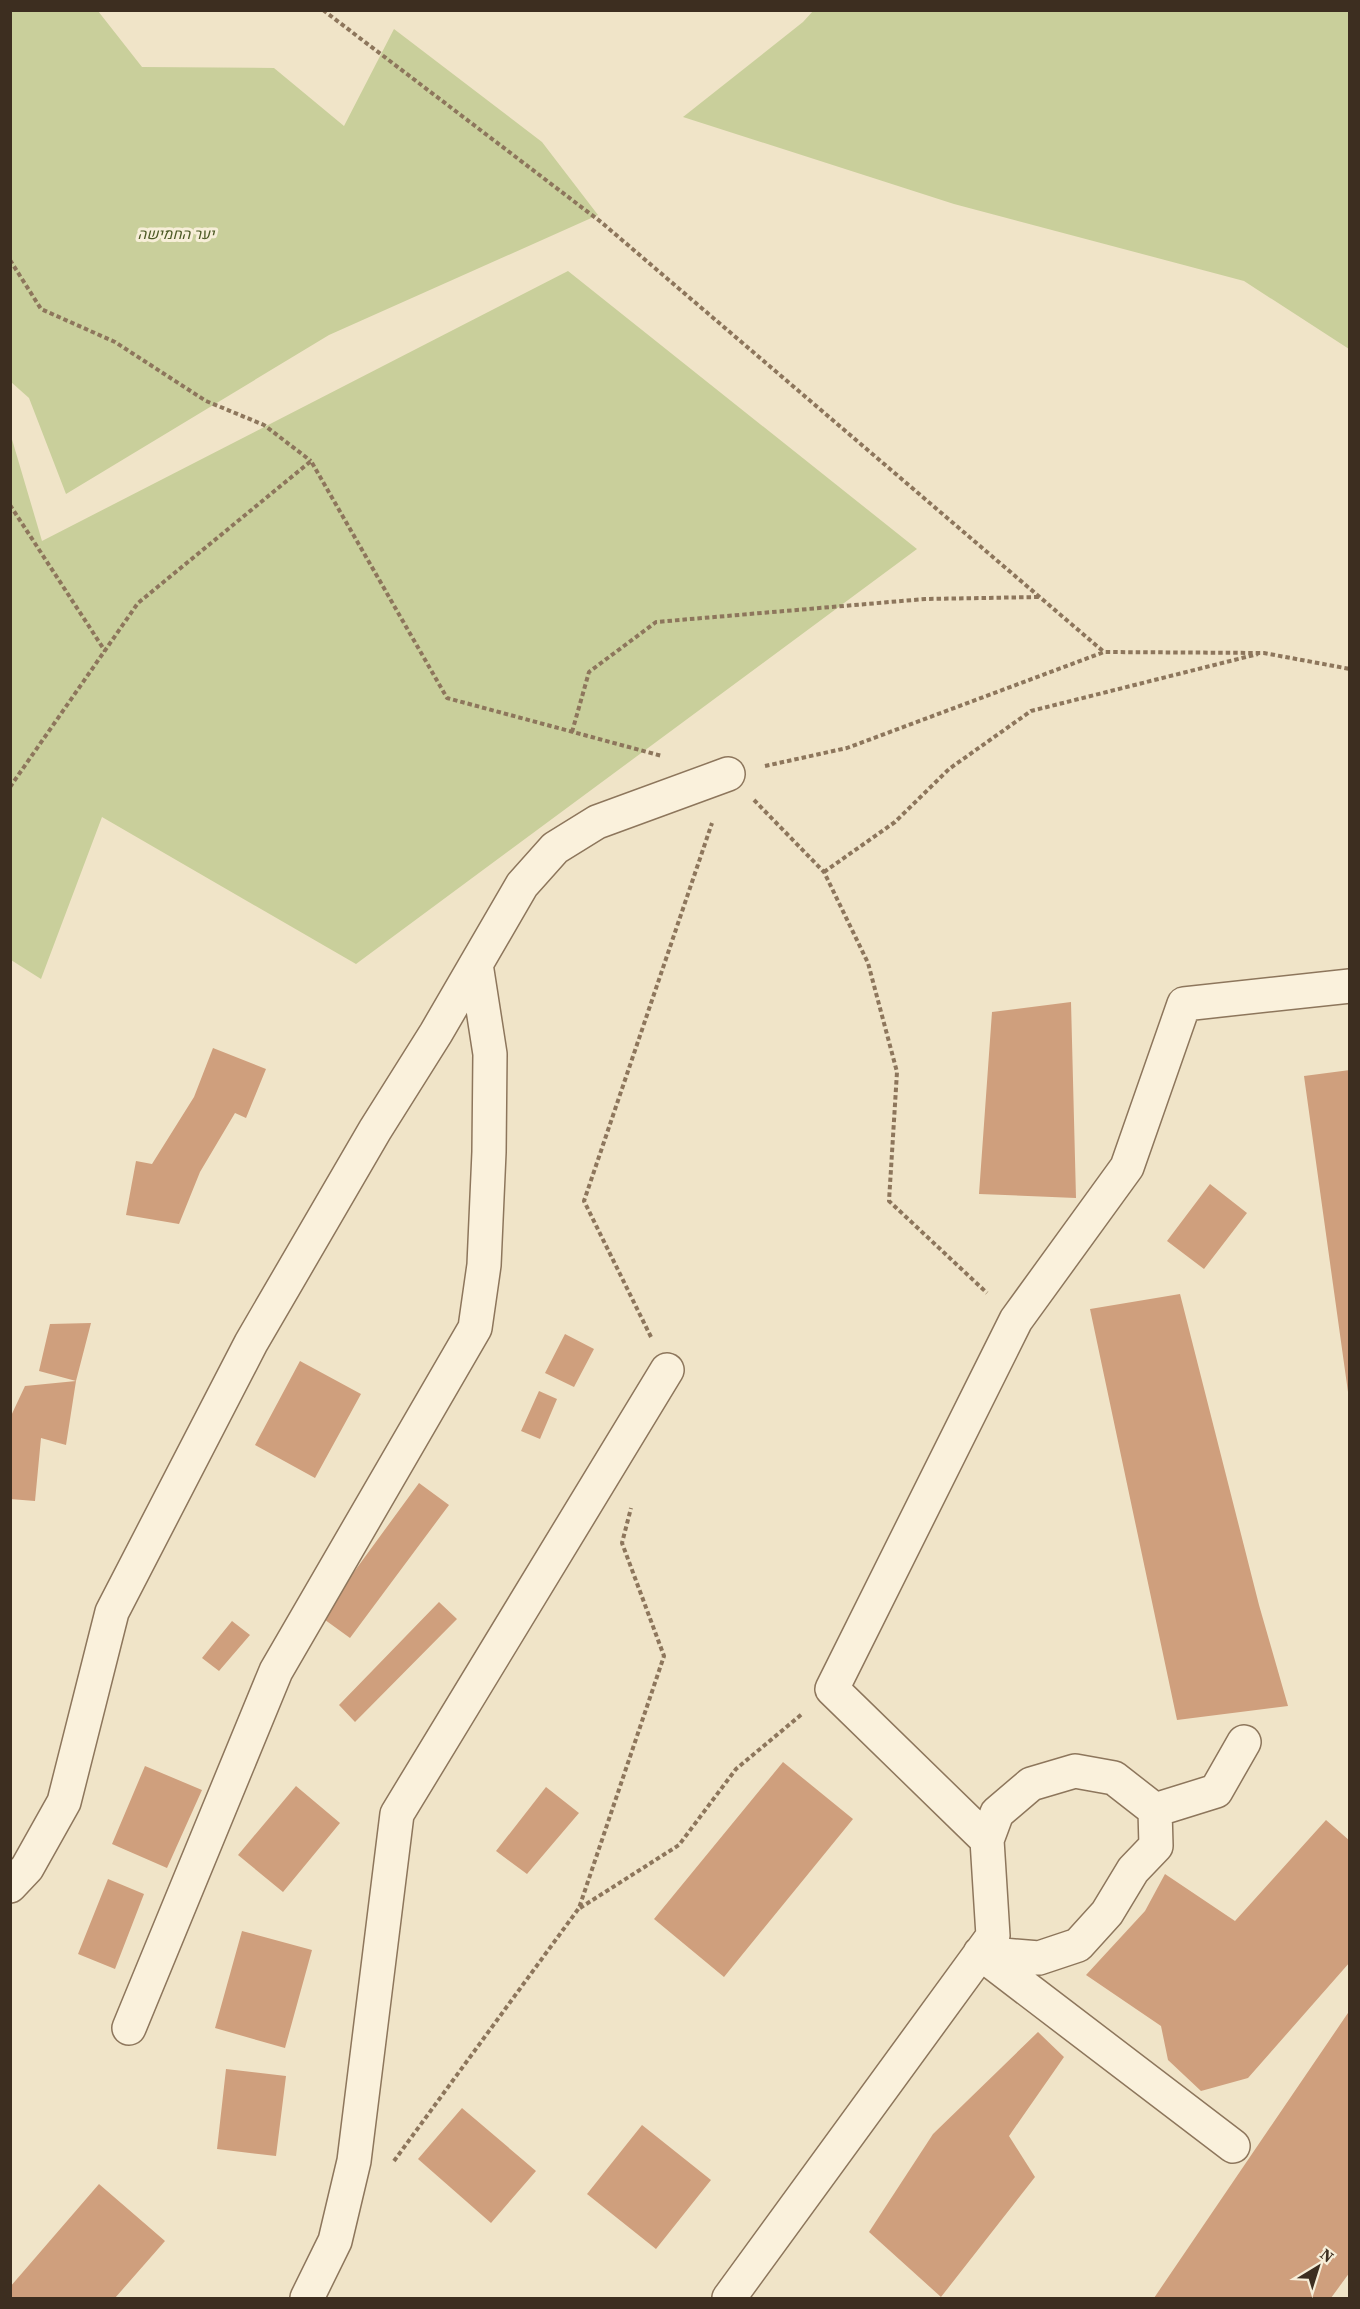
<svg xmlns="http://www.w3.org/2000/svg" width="1360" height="2309" viewBox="0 0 1360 2309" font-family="'Source Serif 4',Heebo,serif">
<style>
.green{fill:#c9cf9b}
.building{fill:#cf9f7d}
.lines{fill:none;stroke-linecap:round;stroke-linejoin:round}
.street-casing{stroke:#8d765c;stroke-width:36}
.path{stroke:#8d765c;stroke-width:4;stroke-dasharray:4.5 3;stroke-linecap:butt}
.street{stroke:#faf1dc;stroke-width:33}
.labels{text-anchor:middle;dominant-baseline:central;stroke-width:6;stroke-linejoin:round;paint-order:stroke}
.park-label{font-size:15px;font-style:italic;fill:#4d5a26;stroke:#f7eed8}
</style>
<rect width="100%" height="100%" fill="#f0e4c8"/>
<path class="green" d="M10 11H98L142 67 274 68 344 126 394 29 542 142 598 215 329 335 66 494 29 398 11 382Z
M813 11H1349V349L1244 281 954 204 683 117 803 22Z
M568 271 917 549 356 964 102 817 41 979 11 960V436L42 541Z"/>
<path class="building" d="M1071 1002 1076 1198 979 1194 992 1012Z
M213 1048 266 1069 246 1118 235 1113 200 1172 179 1224 126 1215 136 1161 152 1164 194 1097Z
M1350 1070V1392H1348L1304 1076Z
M1210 1184 1247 1213 1204 1269 1167 1241Z
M1180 1294 1259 1605 1288 1706 1177 1720 1090 1309Z
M91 1323 76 1381 39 1371 50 1324Z
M565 1334 594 1349 574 1387 545 1373Z
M300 1361 361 1394 315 1478 255 1445Z
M76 1381 66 1445 41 1438 35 1501 10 1499V1418L25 1386Z
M539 1391 557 1399 540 1439 521 1431Z
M419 1483 449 1505 350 1638 321 1617Z
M439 1602 457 1619 355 1722 339 1705Z
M232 1621 250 1635 219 1671 202 1658Z
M783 1762 853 1819 724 1977 654 1919Z
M145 1766 202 1790 167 1868 112 1844Z
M296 1786 340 1823 283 1892 238 1855Z
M546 1787 579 1813 527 1874 496 1851Z
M1326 1820 1350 1841V1962L1248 2078 1201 2091 1168 2060 1161 2026 1086 1975 1145 1911 1165 1874 1235 1921Z
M108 1879 144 1894 115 1969 78 1954Z
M242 1931 312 1950 285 2048 215 2028Z
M1350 2010V2272L1331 2298H1154Z
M1038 2032 1064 2057 1009 2136 1035 2177 941 2297 869 2232 933 2134Z
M226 2069 286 2076 276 2156 217 2149Z
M462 2108 536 2171 491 2223 418 2159Z
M642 2125 711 2180 656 2249 587 2194Z
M99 2184 165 2241 115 2298H10V2287Z"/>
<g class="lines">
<g class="street-casing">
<path id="street" d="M1155 1810 1216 1791 1244 1742
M10 1886 27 1868 64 1802 112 1612 251 1343 375 1130 436 1033 522 885 555 848 597 822 728 774
M980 1953 1039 1958 1078 1945 1107 1913 1133 1870 1156 1846 1155 1810 1114 1778 1075 1771 1031 1784 997 1813 987 1840
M980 1953 1233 2146
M129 2028 276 1671 475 1328 484 1265 489 1152 490 1054 476 964
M307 2298 335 2241 354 2161 397 1814 667 1370
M729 2298 993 1936 987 1840 832 1689 1016 1320 1127 1167 1184 1004 1350 986"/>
</g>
<path class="path" d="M323 10 601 222 1104 652
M10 260 41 309 115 342 206 401 264 425 311 461
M10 505 105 651
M572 732 589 672 656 622 925 599 1039 597
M765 766 847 748 1104 652 1264 653 1350 669
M10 787 138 603 311 461 447 698 662 756
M754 800 824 872 868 963 897 1072 889 1201 987 1293
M824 872 895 822 949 769 1031 711 1258 654
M651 1337 584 1201 712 823
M580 1908 679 1845 736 1769 802 1714
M394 2161 579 1908 664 1656 622 1543 631 1508"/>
<use href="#street" class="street"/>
</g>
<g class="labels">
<g class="park-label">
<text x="176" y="233">יער החמישה</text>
</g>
</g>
<rect width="1360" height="2309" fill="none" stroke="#3d2e20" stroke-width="24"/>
<g transform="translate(1318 2267) rotate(38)" stroke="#f7eed8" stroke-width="4.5" paint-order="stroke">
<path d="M0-4.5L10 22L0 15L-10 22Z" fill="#3d2e20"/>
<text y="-9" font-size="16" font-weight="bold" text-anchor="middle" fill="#3d2e20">N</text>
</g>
</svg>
